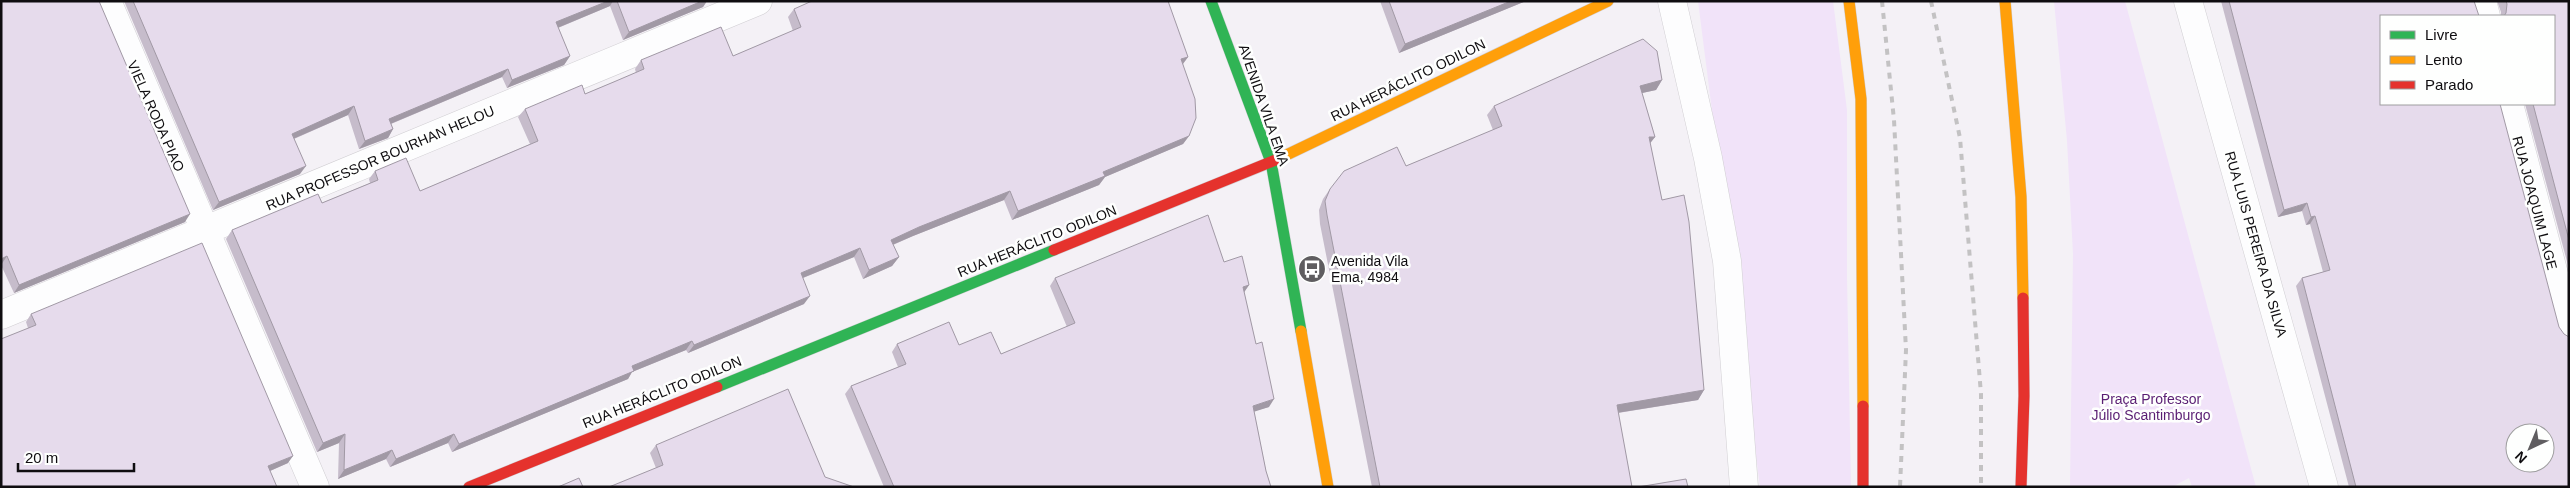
<svg xmlns="http://www.w3.org/2000/svg" width="2570" height="488" viewBox="0 0 2570 488" font-family="Helvetica,sans-serif">
<style>
.green{fill:#f1e3f9}
.lines{fill:none;stroke-linecap:round;stroke-linejoin:round}
.street-casing{stroke:#d1cfd3;stroke-width:29}
.fast-casing{stroke:#d1cfd3;stroke-width:12}
.slow-casing{stroke:#d1cfd3;stroke-width:12}
.jam-casing{stroke:#d1cfd3;stroke-width:12}
.street{stroke:#fdfdfe;stroke-width:28}
.fast{stroke:#30b455;stroke-width:11}
.slow{stroke:#ff9f0a;stroke-width:11}
.jam{stroke:#e5322d;stroke-width:11}
.rail{stroke:#c3c2c3;stroke-width:4;stroke-dasharray:6 6;stroke-linecap:butt}
.wall{fill:#c6bccb}
.shaded-wall{fill:#a199a5}
.building{fill:#e6dbec;stroke:#a199a5;fill-rule:evenodd}
.labels{text-anchor:middle;dominant-baseline:central;stroke-width:5;stroke-linejoin:round;paint-order:stroke}
.street-label{font-size:14px;fill:#0f0d10;stroke:#fefffe}
.poi-label{font-size:14px;fill:#0f0d10;stroke:#fefffe;text-anchor:start}
.park-label{font-size:14px;fill:#5a1e73;stroke:#fefffe}
</style>
<rect width="100%" height="100%" fill="#f4f1f6"/>
<path class="green" d="M1698 1H1833L1847 110V278L1851 487H1760Z
M2054 1H2125L2256 487H2192L2189 478 2172 487H2070L2073 254 2067 141Z"/>
<g class="lines">
<g class="street-casing">
<path id="street" d="M107 1 315 487
M1672 1 1708 158 1727 261 1744 487
M2188 1 2324 487
M2482 1 2486 16
M2509 104 2569 331
M1 315 758 1"/>
</g>
<g class="fast-casing">
<path id="fast" d="M1211 1 1271 162 1301 331
M717 387 1054 250"/>
</g>
<g class="slow-casing">
<path id="slow" d="M1849 1 1861 99 1863 406
M2005 1 2021 197 2023 298
M1278 159 1608 1
M1301 331 1328 487"/>
</g>
<g class="jam-casing">
<path id="jam" d="M1054 250 1278 159
M1863 406V487
M469 487 717 387
M2021 487 2024 396 2023 298"/>
</g>
<use href="#street" class="street"/>
<use href="#fast" class="fast"/>
<use href="#slow" class="slow"/>
<use href="#jam" class="jam"/>
<path class="rail" d="M1882 1 1894 120 1906 350 1900 487
M1931 1 1960 138 1981 394V487"/>
</g>
<path class="wall" d="M1 1 185 222 14 293 1 265Z
M124 1H707L703 7 623 40 610 6 558 28 570 56 564 65 507 88 502 77 391 124 393 129 388 138 359 149 348 115 294 139 300 174 213 210Z
M1380 1H1526L1399 53Z
M2221 1H2474L2569 487H2349L2296 286 2302 278 2323 272 2310 224 2306 225 2302 211 2278 217Z
M2497 1H2569V269L2525 104H2554V16H2501V12Z
M794 9 1188 57 1183 64 1189 136 1183 144 1105 177 1099 185 1012 220 1004 200 913 236 893 245 899 257 892 266 863 279 854 257 803 278 804 304 688 353 686 350 632 372 628 379 452 452 448 443 390 467 386 459 338 479 339 443 317 452 226 239 232 230 322 203 370 183 369 179 375 171 420 191 530 144 518 117 525 109 585 94 636 73 635 69 641 60 733 56 793 31 788 17Z
M1662 80 1656 90 1642 93 1655 137 1650 143 1662 200 1704 390 1698 400 1618 413 1632 487H1372L1320 224 1319 210 1323 199 1330 189 1406 166 1493 130 1487 115 1494 106Z
M1224 262 1249 285 1244 292 1269 407 1254 411 1266 471 1271 487H884L845 394 851 386 898 367 892 352 897 344 959 345 1001 354 1067 327 1050 286 1055 278Z
M31 314 288 463 270 471 28 328 26 322Z
M656 445 825 477 656 468 650 453Z"/>
<path class="shaded-wall" d="M608 1H613L610 6 550 31 556 22Z
M702 1H707L703 7 623 40 629 32Z
M1511 1H1526L1399 53 1405 44Z
M570 56 564 65 507 88 512 80Z
M1188 57 1182 65 1181 59Z
M508 69 502 77 383 127 389 119Z
M1662 80 1656 90 1633 95 1640 86Z
M354 106 348 115 286 142 292 134Z
M393 129 388 138 359 149 365 141Z
M1189 136 1183 144 1105 177 1099 185 1012 220 1018 211 1103 172Z
M1649 137H1655L1648 146Z
M306 166 300 174 213 210 219 202Z
M1010 191 1004 200 913 236 885 248 891 240 919 227Z
M2307 203 2302 211 2278 217 2284 210Z
M190 214 185 222 14 293 19 285Z
M2315 216 2310 224 2306 225 2311 217Z
M860 248 854 257 795 281 801 273Z
M7 256 1 265V259Z
M899 257 892 266 863 279 869 270Z
M1249 285 1243 294V287Z
M810 296 804 304 688 353 694 345Z
M692 341 686 350 632 372 628 379 452 452 459 444 632 366Z
M1704 390 1698 400 1610 414 1617 405Z
M1274 399 1269 407 1247 414 1253 406Z
M345 434 339 443 317 452 323 443Z
M454 434 448 443 390 467 396 459Z
M392 450 386 459 338 479 344 470Z
M293 456 288 463 263 474 268 466Z"/>
<path class="building" d="M1 1H99L190 214 19 285 7 256 1 259Z
M133 1H608L556 22 570 56 512 80 508 69 389 119 393 129 365 141 354 106 292 134 306 166 219 202Z
M617 1H702L629 32Z
M812 1H1168L1188 57 1181 59 1195 99 1196 118 1189 136 1103 172 1105 176 1018 211 1010 191 919 227 891 240 899 257 869 270 860 248 801 273 810 296 694 345 692 341 632 366 634 371 459 444 454 434 396 459 392 450 344 470 345 434 323 443 232 230 318 194 322 203 378 180 375 171 406 158 420 191 538 141 525 109 582 85 585 94 616 81 644 69 641 60 721 27 733 56 801 27 794 9Z
M1389 1H1511L1405 44Z
M2229 1H2474L2479 16H2381V104H2500L2559 327 2564 334 2569 337V487H2356L2302 278 2330 270 2315 216 2311 217 2307 203 2284 210ZM2515 433H2545V463H2515Z
M2506 1H2569V240L2533 104H2554V16H2504L2506 13 2507 4Z
M1643 39 1657 51 1662 80 1640 86 1655 137H1649L1662 200 1684 195 1689 222 1704 390 1617 405 1632 487H1380L1327 215 1325 201 1330 189 1344 171 1397 147 1406 166 1502 126 1494 106Z
M1208 215 1224 262 1242 256 1249 285 1243 287 1256 344 1262 342 1274 399 1253 406 1266 471 1271 487H894L851 386 906 364 897 344 949 322 959 345 991 332 1001 354 1075 323 1055 278Z
M202 243 293 456 268 466 277 487H1V339L36 325 31 314Z
M788 389 825 477 854 487H609L663 465 656 445Z
M579 478 583 487H558Z
M1686 479 1688 487H1638Z"/>
<defs>
<g id="bus-disc" transform="scale(1.4375)"><circle r="9.5" fill="#5f5d60" stroke="#fefffe"/><path d="M-5-6H5V4H4V6H2V4H-2V6H-4V4H-5ZM-3.5-4V0h7V-4ZM-3.5 1.2v1.5H-2V1.2ZM2 1.2v1.5H3.5V1.2Z" fill="#fff"/></g>
</defs>
<g fill-rule="evenodd">
<use href="#bus-disc" x="1312" y="269"/>
</g>
<g class="labels">
<g class="street-label">
<text transform="translate(1408 80) rotate(-26)">RUA HERÁCLITO ODILON</text>
<text transform="translate(1264 105) rotate(71)">AVENIDA VILA EMA</text>
<text transform="translate(156 116) rotate(66)">VIELA RODA PIAO</text>
<text transform="translate(380 158) rotate(-23)">RUA PROFESSOR BOURHAN HELOU</text>
<text transform="translate(2535 203) rotate(75)">RUA JOAQUIM LAGE</text>
<text transform="translate(1037 241) rotate(-22)">RUA HERÁCLITO ODILON</text>
<text transform="translate(2256 244) rotate(74)">RUA LUIS PEREIRA DA SILVA</text>
<text transform="translate(662 392) rotate(-22)">RUA HERÁCLITO ODILON</text>
</g>
<g class="poi-label">
<text x="1331" y="261">Avenida Vila<tspan x="1331" dy="16">Ema, 4984</tspan></text>
</g>
<g class="park-label">
<text x="2151" y="399">Praça Professor<tspan x="2151" dy="16">Júlio Scantimburgo</tspan></text>
</g>
</g>
<rect width="2570" height="488" fill="none" stroke="#0f0d10" stroke-width="5"/>
<rect x="2380" y="15" width="175" height="90" fill="#fefffe" stroke="#9e9e9f"/>
<rect x="2390" y="31" width="25" height="8" fill="#30b455" stroke="#9e9e9f"/>
<text x="2425" y="40" font-size="15" fill="#0f0d10">Livre</text>
<rect x="2390" y="56" width="25" height="8" fill="#ff9f0a" stroke="#9e9e9f"/>
<text x="2425" y="65" font-size="15" fill="#0f0d10">Lento</text>
<rect x="2390" y="81" width="25" height="8" fill="#e5322d" stroke="#9e9e9f"/>
<text x="2425" y="90" font-size="15" fill="#0f0d10">Parado</text>
<g transform="translate(2530 448) rotate(224)"><circle r="24" fill="#fefffe" stroke="#9e9e9f"/>
<path d="M0-4L9 19L0 12L-9 19Z" fill="#5f5d60"/>
<text y="-8" font-size="14" font-weight="bold" text-anchor="middle" fill="#0f0d10">N</text>
</g>
<path d="M18 463v8h116v-8" fill="none" stroke="#0f0d10" stroke-width="2.5"/>
<text x="25" y="463" font-size="15" fill="#0f0d10" stroke="#fefffe" stroke-width="4" paint-order="stroke">20 m</text>
</svg>
